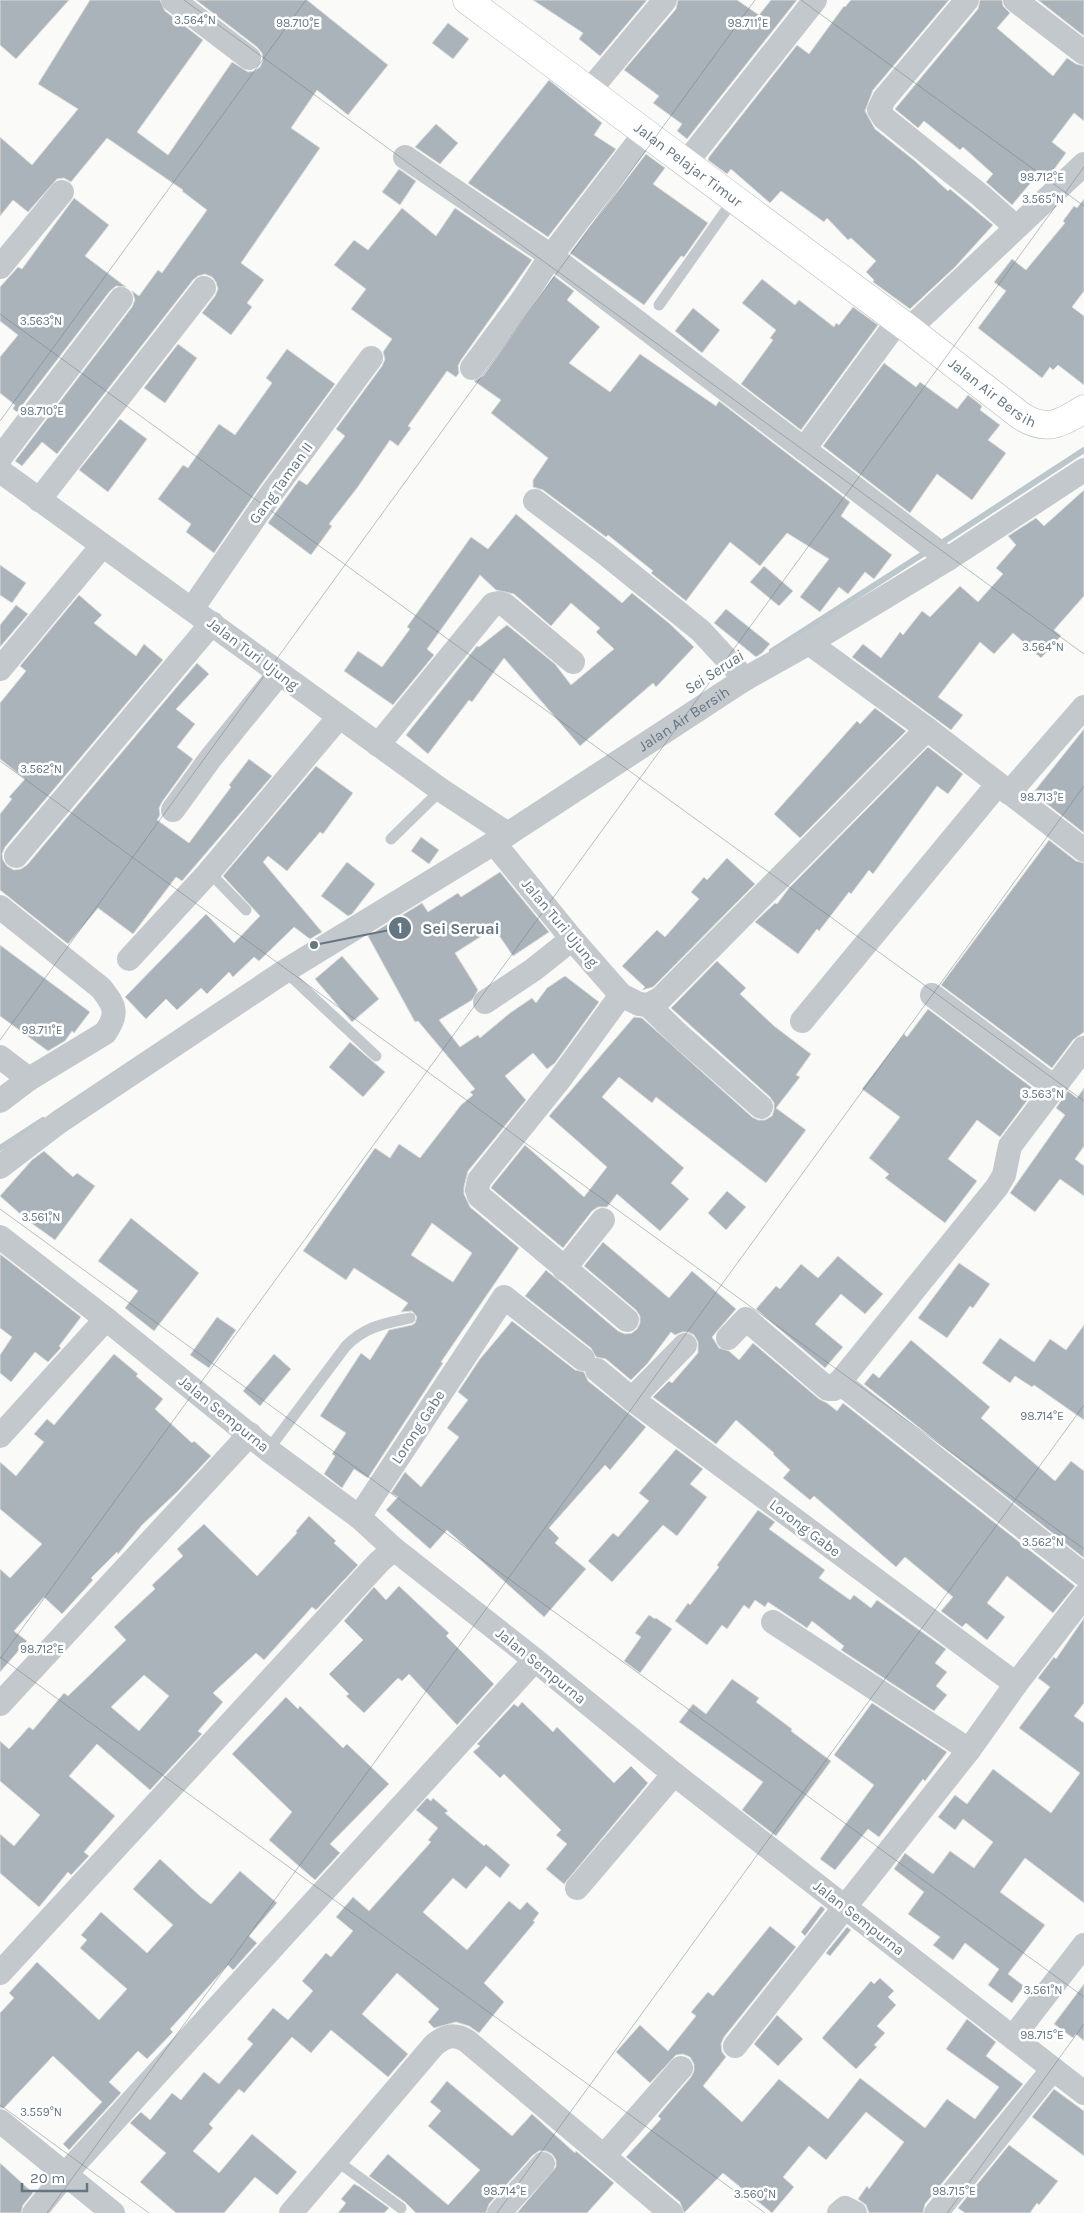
<svg xmlns="http://www.w3.org/2000/svg" width="1084" height="2213" font-family="Karla,sans-serif">
<style>
.lines{fill:none;stroke-linecap:round;stroke-linejoin:round}
.stream{stroke:#bbc7cb;stroke-width:6}
.building{fill:#aab3b9;stroke:#dcdcda;fill-rule:evenodd}
.secondary-casing{stroke:#b3babf;stroke-width:29}
.lane{stroke:#c3c8cc;stroke-width:11}
.street{stroke:#c3c8cc;stroke-width:24}
.secondary{stroke:#fff;stroke-width:28}
.ticks{fill:none;stroke:#657683;stroke-width:1;stroke-opacity:0.45}
.labels{text-anchor:middle;dominant-baseline:central;stroke-width:5;stroke-linejoin:round;paint-order:stroke}
.street-label{font-size:15px;fill:#657683;stroke:#fff}
.water-label{font-size:16px;font-style:italic;fill:#60757c;stroke:#fff}
.ticks-label{font-size:12px;text-anchor:middle;fill:#657683;stroke:#fff;stroke-width:5;stroke-linejoin:round;paint-order:stroke}
.leader{fill:none;stroke:#657683;stroke-width:2}
.callout-dot{fill:#657683;stroke:#fff;stroke-width:2}
.mark-label{font-size:15px;text-anchor:middle;font-weight:bold;fill:#fff}
.callout-label{font-size:16px;text-anchor:middle;font-weight:bold;fill:#657683;stroke:#fff;stroke-width:5;stroke-linejoin:round;paint-order:stroke}
</style>
<rect width="100%" height="100%" fill="#fafaf8"/>
<g class="lines">
<g class="stream">
<polyline points="943,542 1084,450"/>
<polyline points="772,651 926,552"/>
<polyline points="0,1148 43,1120"/>
</g>
</g>
<g class="building">
<polygon points="0,0 69,0 16,59 0,45"/>
<polygon points="90,0 160,0 165,11 203,40 137,132 168,155 232,62 248,72 254,71 260,67 263,60 262,53 257,47 196,0 307,0 388,65 348,115 317,90 291,128 320,148 241,263 264,280 247,303 252,307 231,335 202,313 215,296 218,289 216,282 212,277 205,274 198,276 193,280 57,454 42,442 22,466 15,461 132,307 135,300 132,291 139,296 158,270 162,273 207,210 182,191 183,190 107,138 71,182 64,178 57,179 28,212 13,200 0,216 0,137 32,165 78,109 38,84"/>
<polygon points="533,0 647,0 600,56 579,39 583,33"/>
<polygon points="678,0 737,0 759,15 771,0 797,0 687,139 677,131 682,124 653,103 659,96 624,70 676,9"/>
<polygon points="851,0 949,0 873,90 865,111 875,129 915,161 948,191 950,189 993,225 955,267 910,309 873,282 874,280 866,272 876,261 851,238 848,240 827,218 824,222 781,191 770,203 731,169 727,174 708,160 709,157 797,45 809,54 844,6 845,7"/>
<polygon points="980,0 1002,0 1003,6 1010,13 997,28 1053,76 1067,58 1076,64 1084,66 1084,121 1074,113 1052,142 1066,153 1047,179 1039,173 1012,205 986,182 993,174 963,147 960,150 924,121 918,128 895,109 978,9"/>
<polygon points="1038,0 1084,0 1084,36"/>
<polygon points="448,23 469,39 453,59 432,43"/>
<polygon points="549,80 602,123 594,135 616,149 548,237 468,183"/>
<polygon points="436,124 458,143 440,164 415,147"/>
<polygon points="646,154 665,168 653,184 708,223 684,257 681,256 644,305 570,253"/>
<polygon points="399,169 416,181 400,205 382,192"/>
<polygon points="74,198 109,225 85,256 126,287 116,286 110,291 17,412 13,409 15,405 0,393 0,357 18,335 0,321 0,287 18,267 22,269"/>
<polygon points="1084,199 1084,291 1072,307 1084,316 1084,385 1058,365 1053,370 1050,367 1042,378 978,328 1006,291 994,282 1012,259 1026,270 1065,223 1063,221 1074,206 1077,208"/>
<polygon points="402,208 436,236 455,208 532,260 461,360 458,366 459,373 456,377 447,371 408,426 411,428 398,446 390,440 357,488 329,524 332,526 311,555 268,523 299,480 307,485 345,436 336,429 382,366 385,359 383,352 392,339 351,309 366,289 334,265 354,240 368,250"/>
<polygon points="554,276 574,291 567,300 600,327 569,363 610,392 640,354 716,406 719,401 850,502 841,516 892,555 874,579 865,572 848,594 839,587 820,612 800,597 829,559 787,533 760,566 730,542 686,601 651,573 653,571 608,535 606,537 543,490 533,487 533,480 548,458 491,413 501,400 474,381 483,376"/>
<polygon points="762,279 795,305 799,300 834,327 836,323 839,325 853,307 878,325 801,430 741,384 773,340 770,338 776,330 742,303"/>
<polygon points="693,308 720,330 702,353 675,331"/>
<polygon points="178,344 197,358 165,403 144,388"/>
<polygon points="287,349 335,384 260,486 214,553 186,532 191,524 158,499 183,465 188,468 219,424 235,435 272,383 266,378"/>
<polygon points="884,363 916,387 920,382 957,409 968,395 982,406 980,410 1000,425 988,440 1006,453 972,500 937,474 910,513 823,446"/>
<polygon points="120,419 147,439 108,492 79,470"/>
<polygon points="1084,490 1084,596 1054,630 1061,636 1041,658 1013,633 994,654 980,642 938,697 963,715 951,730 852,657 863,644 881,658 900,632 903,635 922,611 930,617 960,586 978,602 1003,574 996,568 1016,545 1008,536 1036,518 1044,526"/>
<polygon points="516,514 622,603 632,593 670,624 694,647 656,687 653,683 580,746 504,658 472,702 469,700 428,754 406,735 477,646 479,647 507,625 555,664 571,685 614,649 596,632 600,628 571,603 551,626 514,594 496,590 480,575 427,649 434,655 393,705 344,671 358,651 382,667 410,629 407,627 471,537 488,549"/>
<polygon points="0,565 26,583 12,603 0,595"/>
<polygon points="764,566 793,591 779,606 750,582"/>
<polygon points="79,595 102,615 94,623 136,656 144,644 163,660 5,847 2,854 3,860 7,866 14,870 21,869 27,865 197,663 209,674 176,709 195,724 177,747 193,759 162,802 159,808 160,815 157,820 189,843 231,787 229,785 249,759 272,776 182,881 176,877 133,934 98,908 68,944 0,890 0,814 12,799 9,797 25,779 0,759 0,703 26,671 20,666"/>
<polygon points="16,605 28,614 0,647 0,625"/>
<polygon points="726,609 770,644 762,653 756,657 714,623"/>
<polygon points="875,708 906,731 800,838 774,814 857,721 860,724"/>
<polygon points="1084,729 1084,833 1033,793"/>
<polygon points="928,747 963,774 948,794 937,786 873,874 869,870 851,894 849,892 819,931 817,929 798,954 755,922 775,903 777,904 789,888"/>
<polygon points="316,766 353,793 323,834 320,832 287,871 268,856 263,862 322,932 310,939 294,927 259,961 254,957 233,977 229,972 207,994 201,988 177,1010 166,999 146,1019 125,997 206,914 234,943 260,916 223,876"/>
<polygon points="421,837 439,850 429,864 411,851"/>
<polygon points="1049,840 1076,861 1084,863 1084,1032 1073,1040 1052,1068 941,985"/>
<polygon points="727,858 755,884 653,987 642,990 645,987 622,966 657,930 665,937 699,899 691,892 704,877 707,880"/>
<polygon points="347,862 375,884 352,914 348,916 321,896"/>
<path d="M500,872L549,932L513,956L494,928L455,953L478,990L472,1000L439,1020L460,1047L478,1035L480,1038L510,1013L532,998L536,1003L547,988L565,976L599,1002L555,1063L547,1069L533,1053L505,1076L526,1100L468,1171L464,1187V1194L470,1207L519,1248L441,1362L443,1363L368,1478L354,1469L342,1488L324,1474L335,1456L332,1454L346,1433L320,1416L361,1353L370,1360L389,1330L412,1325L415,1323L417,1317L412,1311L401,1312L408,1303L354,1268L346,1280L303,1251L375,1148L390,1158L399,1144L420,1158L461,1105L473,1095L470,1092L475,1089L418,1021L415,1022L368,936L422,903L428,912L458,893L461,897ZM432,1223L472,1253L453,1282L411,1255Z"/>
<polygon points="0,945 90,1012 74,1033 72,1031 65,1041 48,1051 0,1016"/>
<polygon points="342,956 379,999 352,1022 315,979"/>
<polygon points="717,961 746,988 740,994 774,1026 811,1054 796,1075 800,1077 776,1108 806,1130 766,1183 656,1097 652,1103 619,1077 602,1097 684,1168 671,1183 689,1199 660,1231 617,1194 607,1207 598,1207 592,1211 563,1248 491,1188 492,1186 525,1145 584,1197 607,1167 549,1116 634,1017 642,1018 752,1117 758,1120 765,1120 772,1116 774,1110 774,1103 770,1097 671,1008"/>
<polygon points="928,1009 1035,1090 1000,1137 977,1120 948,1159 977,1181 945,1223 885,1178 889,1174 869,1158 900,1117 862,1089 904,1034 907,1037"/>
<polygon points="350,1042 385,1072 363,1097 329,1067"/>
<polygon points="1084,1088 1084,1146 1075,1159 1084,1166 1084,1196 1060,1179 1035,1212 1010,1193 1065,1115 1056,1108 1068,1091 1077,1098"/>
<polygon points="44,1151 73,1177 77,1173 95,1186 55,1240 27,1220 0,1196 32,1160"/>
<polygon points="727,1191 746,1207 726,1230 708,1213"/>
<polygon points="131,1218 199,1273 154,1331 125,1308 138,1291 98,1261"/>
<polygon points="603,1242 669,1298 692,1271 736,1309 712,1337 719,1348 729,1351 739,1360 753,1343 819,1399 827,1403 837,1411 843,1403 1075,1586 1053,1613 1007,1576 987,1603 1005,1617 987,1640 966,1623 962,1627 941,1611 953,1597 905,1557 896,1567 814,1496 810,1500 783,1478 790,1470 773,1454 774,1453 736,1420 716,1444 653,1397 669,1381 672,1383 698,1353 698,1342 694,1335 688,1332 682,1332 675,1335 671,1332 647,1364 631,1380 606,1359 596,1357 591,1348 525,1296 546,1270 618,1331 625,1334 632,1333 637,1329 640,1323 640,1316 636,1310 584,1266"/>
<polygon points="0,1254 81,1317 59,1346 61,1348 48,1362 35,1352 11,1382 0,1373 0,1355 12,1337 0,1328"/>
<polygon points="838,1256 883,1294 865,1314 841,1294 815,1324 843,1347 825,1368 756,1309 776,1286 780,1289 801,1264 818,1278"/>
<polygon points="959,1263 990,1284 973,1308 970,1306 947,1338 918,1318"/>
<polygon points="217,1317 236,1330 209,1368 190,1355"/>
<polygon points="512,1321 575,1370 584,1372 588,1381 646,1427 610,1470 605,1465 549,1528 559,1538 555,1543 586,1569 544,1617 447,1530 430,1549 386,1510 398,1497 391,1493 405,1472 421,1487 459,1437 447,1428 468,1400 458,1392 480,1359"/>
<polygon points="1084,1325 1084,1420 1034,1385 1032,1387 1015,1376 1010,1383 982,1363 1000,1338 1034,1362 1050,1339 1066,1350"/>
<polygon points="911,1340 990,1407 981,1418 1055,1481 1071,1461 1084,1471 1084,1558 864,1384 873,1373 879,1378"/>
<polygon points="114,1354 138,1374 136,1376 163,1399 155,1409 192,1443 194,1441 211,1456 177,1492 142,1525 118,1554 117,1552 91,1578 93,1580 62,1614 44,1597 14,1631 27,1641 0,1672 0,1569 10,1578 42,1544 0,1509 0,1462 16,1476 44,1442 34,1434 47,1419 54,1425"/>
<polygon points="274,1354 291,1369 260,1406 243,1391"/>
<polygon points="676,1449 703,1469 690,1484 707,1497 677,1536 663,1525 612,1582 588,1561 613,1533 618,1537 649,1501 639,1493"/>
<polygon points="758,1510 775,1522 769,1529 825,1570 819,1578 850,1600 854,1595 871,1608 877,1600 946,1649 935,1663 947,1672 936,1686 947,1695 934,1711 841,1650 844,1646 812,1621 807,1628 768,1602 765,1607 755,1600 749,1609 744,1605 727,1629 722,1625 707,1645 675,1621 688,1603 690,1605 719,1567 717,1565"/>
<path d="M309,1516L336,1541L334,1543L358,1565L316,1610L312,1607L264,1660L256,1653L213,1693L223,1702L198,1731L202,1734L150,1790L97,1744L69,1776L115,1816L84,1852L89,1856L71,1875L68,1872L39,1907L0,1873V1834L14,1846L40,1815L0,1781V1741L9,1749L29,1727L33,1730L64,1693L68,1696L126,1640L114,1627L155,1589L152,1585L183,1556L177,1549L204,1524L257,1576L297,1533L296,1531ZM144,1675L169,1696L139,1731L111,1707Z"/>
<polygon points="399,1586 449,1633 446,1636 494,1684 457,1725 409,1674 402,1681 398,1678 364,1713 346,1696 349,1694 329,1674 363,1640 344,1621 374,1587 386,1600"/>
<polygon points="649,1615 655,1619 656,1618 672,1629 640,1673 624,1661 641,1637 635,1633"/>
<polygon points="1084,1618 1084,1703 1074,1716 1084,1723 1084,1903 1025,1858 1000,1892 1045,1925 1008,1974 1024,1986 1012,2003 988,1985 999,1969 965,1943 953,1960 933,1945 940,1937 908,1914 924,1892 894,1869 905,1853 933,1874 950,1851 974,1868 993,1842 963,1819 955,1830 938,1817 955,1795 967,1804 993,1769 1051,1813 1080,1773 1019,1728 1050,1687 1038,1678 1054,1657 1056,1659"/>
<polygon points="732,1679 759,1698 756,1702 792,1729 791,1731 831,1761 776,1836 742,1810 763,1782 679,1722 693,1704 706,1714"/>
<polygon points="286,1697 298,1709 300,1706 343,1748 347,1744 389,1784 330,1844 340,1853 315,1880 269,1840 292,1812 232,1754"/>
<polygon points="522,1702 553,1732 557,1727 614,1783 631,1766 648,1783 564,1884 546,1869 567,1844 556,1835 561,1830 504,1774 500,1778 473,1752 480,1746 477,1744 514,1704 518,1707"/>
<polygon points="872,1703 947,1752 925,1781 923,1779 879,1837 868,1829 835,1870 820,1859 874,1785 834,1755"/>
<polygon points="427,1798 431,1801 433,1798 448,1811 445,1813 484,1846 486,1844 510,1865 500,1878 486,1866 466,1889 453,1878 423,1912 425,1914 467,1950 509,1901 520,1910 527,1902 539,1913 533,1921 535,1922 484,1983 504,2002 479,2033 469,2026 456,2022 434,2028 428,2022 439,2009 397,1973 362,2014 408,2054 388,2077 331,2030 311,2053 292,2037 244,2093 239,2089 209,2124 213,2128 193,2151 219,2173 252,2134 297,2172 277,2195 255,2177 224,2213 176,2213 140,2182 166,2153 130,2123 141,2112 150,2120 172,2093 181,2100 204,2072 219,2084 253,2044 247,2039 273,2008 288,2020 313,1991 302,1981 326,1953 331,1957 353,1931 336,1917 353,1897 369,1911 431,1842 428,1840 438,1828 416,1810"/>
<polygon points="160,1859 201,1897 211,1904 240,1871 277,1903 249,1936 257,1943 233,1970 228,1965 170,2029 173,2032 147,2059 138,2051 109,2082 121,2093 69,2150 63,2144 102,2102 53,2056 4,2108 0,2108 0,2013 14,1998 9,1993 37,1962 99,2020 127,1989 80,1948 87,1940 81,1935 101,1912 147,1953 173,1925 133,1889"/>
<polygon points="821,1906 825,1909 805,1936 801,1932"/>
<polygon points="770,1926 796,1947 724,2037 721,2044 722,2052 726,2057 703,2086 742,2122 779,2079 828,2119 860,2078 925,2128 947,2099 975,2119 999,2087 946,2049 967,2019 996,2042 986,2056 1023,2084 925,2204 923,2213 869,2213 866,2205 858,2199 867,2186 869,2189 904,2142 866,2112 826,2160 809,2146 783,2177 794,2187 772,2213 723,2173 684,2213 680,2202 626,2157 661,2119 658,2116 691,2077 694,2071 694,2064 690,2057 683,2054 676,2055 650,2083 616,2052 640,2025 668,2051 696,2016 691,2012 708,1992 713,1996"/>
<polygon points="847,1927 851,1930 830,1956 826,1953"/>
<polygon points="880,1978 894,1991 888,1997 896,2005 877,2026 885,2033 874,2045 877,2047 856,2069 822,2038 871,1981 874,1984"/>
<polygon points="1084,1984 1084,2041 1076,2034 1073,2038 1054,2024"/>
<polygon points="777,2015 803,2039 778,2066 754,2044"/>
<polygon points="447,2081 512,2136 532,2114 575,2153 576,2151 614,2183 587,2213 517,2213 556,2167 556,2160 552,2154 546,2151 539,2151 533,2155 489,2204 486,2213 416,2213 405,2202 369,2176 388,2154 448,2205 480,2170 428,2126 441,2111 430,2102"/>
<polygon points="1054,2089 1084,2111 1084,2156 1032,2117"/>
<polygon points="1009,2145 1058,2181 1039,2205 1037,2203 1030,2213 965,2213 958,2208"/>
<polygon points="0,2163 33,2193 23,2205 21,2213 0,2213"/>
<polygon points="354,2184 360,2187 389,2208 384,2213 338,2213 346,2203 341,2199"/>
</g>
<g class="lines">
<g class="secondary-casing">
<g id="secondary">
<path id="s2" d="M467,0L909,329L1021,416C1046,432 1061,424 1084,409"/>
</g>
</g>
<g class="lane">
<polyline points="659,305 734,199"/>
<polyline points="391,839 441,790"/>
<polyline points="209,872 246,910"/>
<polyline points="285,971 376,1056"/>
<path d="M268,1450L346,1346C366,1326 383,1324 410,1318"/>
<polyline points="337,2161 401,2208"/>
</g>
<g class="street">
<polyline points="173,0 249,58"/>
<polyline points="967,0 884,99 879,110 884,118 980,195 1016,227"/>
<polyline points="1015,0 1084,53"/>
<polyline points="589,91 665,0"/>
<polyline points="405,157 551,256 948,559"/>
<polyline points="686,163 815,0"/>
<polyline points="0,267 62,192"/>
<polyline points="909,329 1084,164"/>
<polyline points="472,368 523,299 551,256 645,133"/>
<polyline points="804,449 898,321"/>
<polyline points="0,458 121,299"/>
<polyline points="0,471 441,790 508,834"/>
<polyline points="39,500 204,288"/>
<polyline points="535,501 607,555 701,631 745,679"/>
<polyline points="192,609 271,494 371,358"/>
<polyline points="809,643 927,729 1084,850"/>
<polyline points="0,669 102,546"/>
<polyline points="378,745 493,604 499,603 505,605 573,662"/>
<polyline points="1009,793 1084,707"/>
<polyline points="173,810 210,759 279,674"/>
<polyline points="494,843 572,939 621,995 639,1004 648,1005 661,998 927,729"/>
<polyline points="16,856 212,623"/>
<path d="M0,907L101,988C115,1006 119,1013 105,1033L29,1079L0,1101"/>
<polyline points="129,959 209,872 339,717"/>
<polyline points="621,995 560,1079 479,1180 477,1190 479,1196 627,1320"/>
<polyline points="932,995 1054,1087"/>
<polyline points="485,1002 533,970 572,939"/>
<polyline points="648,1005 678,1034 761,1107"/>
<polyline points="802,1021 998,784"/>
<polyline points="0,1057 29,1079"/>
<path id="s1" d="M0,1167L59,1122L285,971L494,843L745,679L809,643L948,559L1084,470"/>
<polyline points="0,1237 106,1319 268,1450 359,1517 394,1549 535,1660 674,1774 1084,2093"/>
<polyline points="564,1269 603,1220"/>
<polyline points="728,1338 746,1319 828,1389 834,1389 997,1187 1004,1175 1010,1146 1084,1048"/>
<polyline points="597,1370 632,1399 1016,1684"/>
<polyline points="839,1382 1084,1575"/>
<polyline points="632,1399 685,1345"/>
<polyline points="0,1436 106,1319"/>
<polyline points="359,1517 504,1297 583,1359"/>
<polyline points="773,1622 969,1750"/>
<polyline points="0,1704 250,1434"/>
<polyline points="577,1888 674,1774"/>
<polyline points="0,1973 379,1562 394,1549"/>
<polyline points="1013,2037 1084,1945"/>
<polyline points="735,2046 969,1750 1016,1684 1084,1596"/>
<polyline points="0,2121 113,2213"/>
<polyline points="604,2156 681,2068"/>
<polyline points="34,2213 70,2169 535,1660"/>
<path d="M291,2213L434,2045C445,2036 454,2033 467,2041L671,2213"/>
<polyline points="499,2213 543,2164"/>
<polyline points="839,2213 845,2208 855,2213"/>
<polyline points="936,2213 1053,2069"/>
</g>
<use href="#secondary" class="secondary"/>
</g>
<path class="ticks" d="M184,0L1084,654M801,0L1084,206M0,314L1084,1101M0,421L306,0M0,761L1084,1549M0,1040L755,0M0,1209L1084,1997M0,1657L765,2213M0,1659L1084,167M0,2105L149,2213M47,2213L1084,786M497,2213L1084,1405M947,2213L1084,2024"/>
<g class="labels">
<g class="street-label">
<text stroke="none"><textPath href="#s2" startOffset="276">Jalan Pelajar Timur</textPath></text>
<text stroke="none"><textPath href="#s2" startOffset="656">Jalan Air Bersih</textPath></text>
<text transform="translate(281 483) rotate(-54)">Gang Taman II</text>
<text transform="translate(253 654) rotate(37)">Jalan Turi Ujung</text>
<text stroke="none"><textPath href="#s1" startOffset="818">Jalan Air Bersih</textPath></text>
<text transform="translate(560 923) rotate(50)">Jalan Turi Ujung</text>
<text transform="translate(224 1414) rotate(39)">Jalan Sempurna</text>
<text transform="translate(418 1427) rotate(-57)">Lorong Gabe</text>
<text transform="translate(805 1528) rotate(37)">Lorong Gabe</text>
<text transform="translate(541 1666) rotate(39)">Jalan Sempurna</text>
<text transform="translate(859 1918) rotate(38)">Jalan Sempurna</text>
</g>
<g class="water-label">
<text transform="translate(714 672) rotate(-33)">Sei Seruai</text>
</g>
</g>
<g class="ticks-label">
<text x="195" y="24">3.564°N</text>
<text x="298" y="27">98.710°E</text>
<text x="748" y="27">98.711°E</text>
<text x="1042" y="181">98.712°E</text>
<text x="1043" y="203">3.565°N</text>
<text x="41" y="325">3.563°N</text>
<text x="42" y="415">98.710°E</text>
<text x="1043" y="651">3.564°N</text>
<text x="41" y="773">3.562°N</text>
<text x="1042" y="801">98.713°E</text>
<text x="42" y="1034">98.711°E</text>
<text x="1043" y="1098">3.563°N</text>
<text x="41" y="1221">3.561°N</text>
<text x="1042" y="1420">98.714°E</text>
<text x="1043" y="1546">3.562°N</text>
<text x="42" y="1653">98.712°E</text>
<text x="1043" y="1994">3.561°N</text>
<text x="1042" y="2039">98.715°E</text>
<text x="41" y="2116">3.559°N</text>
<text x="505" y="2195">98.714°E</text>
<text x="954" y="2195">98.715°E</text>
<text x="755" y="2198">3.560°N</text>
</g>
<path class="leader" d="M314 945L400 928"/>
<g class="callout-dot">
<circle cx="314" cy="945" r="5"/>
<circle cx="400" cy="928" r="12"/>
</g>
<g class="mark-label">
<text x="400" y="933">1</text>
</g>
<g class="callout-label">
<text x="461" y="934">Sei Seruai</text>
</g>
<path d="M22 2183v8h65v-8" fill="none" stroke="#657683" stroke-width="2.5"/>
<text x="30" y="2183" font-size="15" fill="#657683" stroke="#ffffff" stroke-width="4" paint-order="stroke">20 m</text>
</svg>
